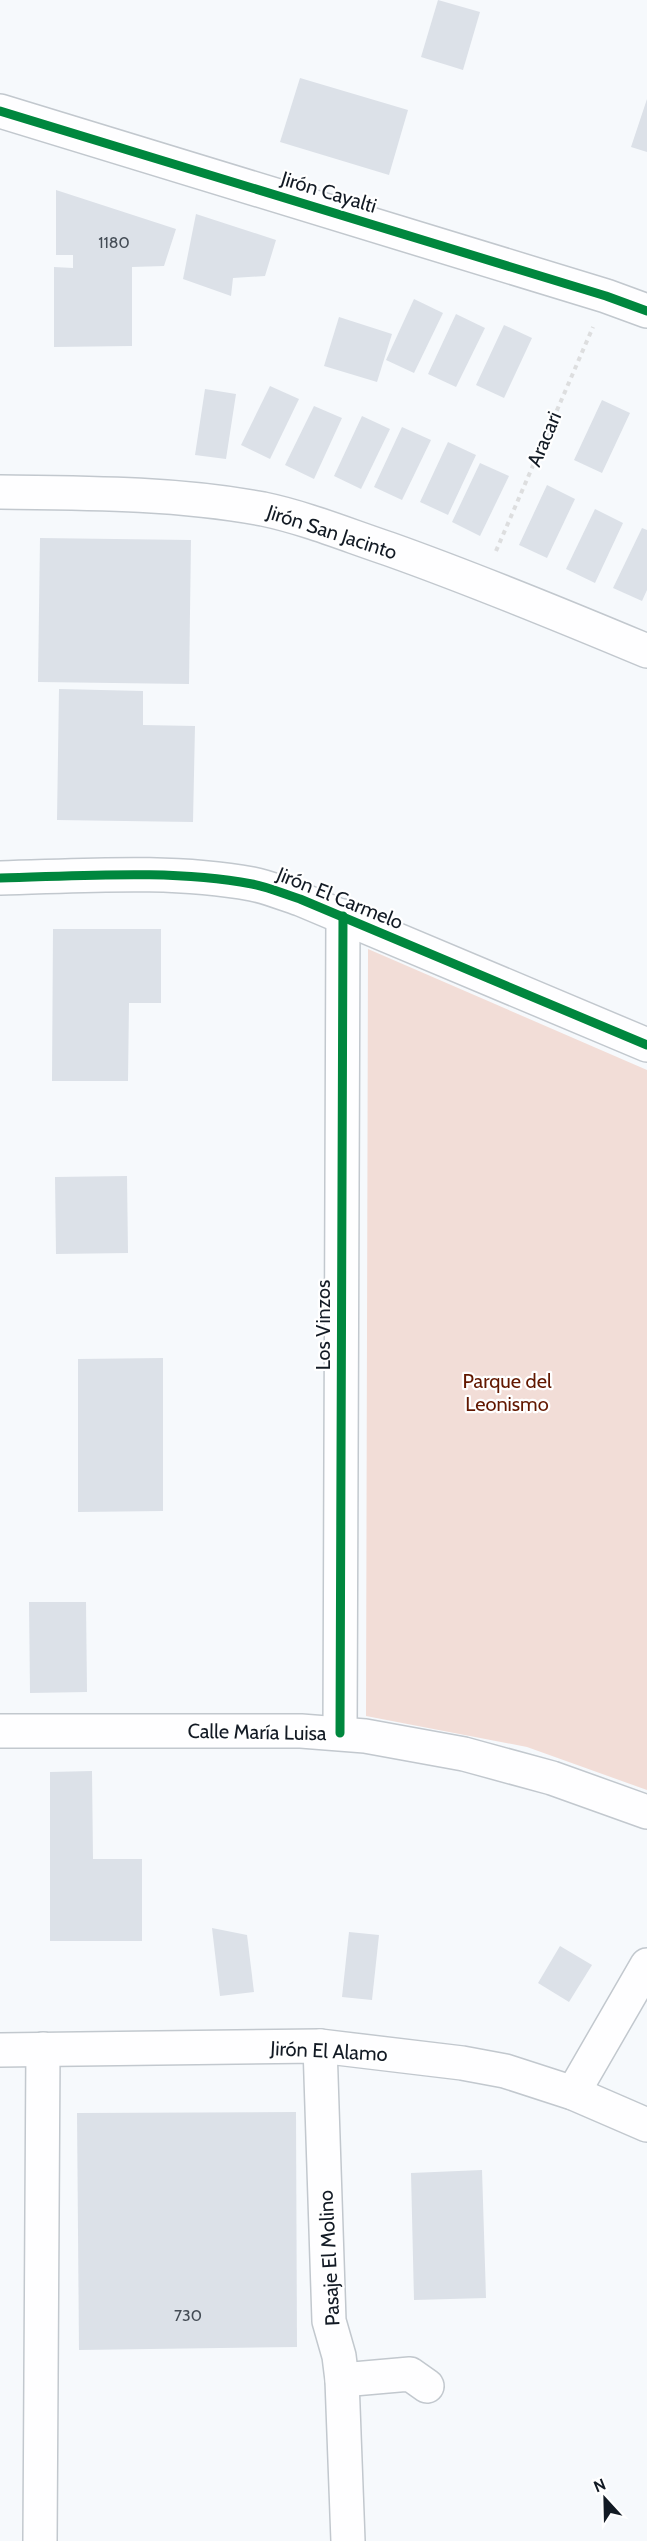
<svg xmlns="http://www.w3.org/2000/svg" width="647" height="2541" font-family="Cabin,sans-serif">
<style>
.green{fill:#f2ddd7}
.building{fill:#dce1e8}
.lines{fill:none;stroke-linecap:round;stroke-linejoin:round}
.minor-casing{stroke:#c2c8ce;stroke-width:36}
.path{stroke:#dddedf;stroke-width:4;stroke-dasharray:4.5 4.5;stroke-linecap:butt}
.minor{stroke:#fefeff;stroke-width:33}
.cycleway-casing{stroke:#fff;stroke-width:13}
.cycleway{stroke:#00873e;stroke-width:9}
.labels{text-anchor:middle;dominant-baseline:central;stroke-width:4.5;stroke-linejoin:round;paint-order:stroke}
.number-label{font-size:16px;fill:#444c55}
.street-label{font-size:20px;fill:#121a24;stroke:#fff}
.park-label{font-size:20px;fill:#621800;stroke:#fff}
</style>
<rect width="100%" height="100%" fill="#f6f9fc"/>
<polygon class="green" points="368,949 647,1070 647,1790 527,1747 366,1716"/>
<g class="building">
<polygon points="438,0 480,12 463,70 421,57"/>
<polygon points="300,78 408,110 389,175 280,142"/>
<polygon points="647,99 647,152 631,147"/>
<polygon points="56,190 176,229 164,266 132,267 132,346 54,347 54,267 73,268 73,255 56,255"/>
<polygon points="196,214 276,240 265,276 233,278 231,296 183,279"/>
<polygon points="414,299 443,313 414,373 386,360"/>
<polygon points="456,314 485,328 456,387 428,374"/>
<polygon points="339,317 392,334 377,382 324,366"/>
<polygon points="504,325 532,338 504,398 476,385"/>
<polygon points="270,386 299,399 270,459 241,445"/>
<polygon points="205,389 236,394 226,459 195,455"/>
<polygon points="602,400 630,413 602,473 574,460"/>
<polygon points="314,406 342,418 314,479 285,465"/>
<polygon points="362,416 390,429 361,489 334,476"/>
<polygon points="402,427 431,440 402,500 374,487"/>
<polygon points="448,442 476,455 448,515 420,502"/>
<polygon points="480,463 509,476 480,536 452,522"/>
<polygon points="547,485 575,499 547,558 519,545"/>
<polygon points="595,509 623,523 595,583 566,569"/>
<polygon points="642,528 647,530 647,590 642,601 613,588"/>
<polygon points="40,538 191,540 189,684 38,682"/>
<polygon points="59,689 143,691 143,725 195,726 193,822 57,820"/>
<polygon points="53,929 161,929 161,1003 129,1003 128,1081 52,1081"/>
<polygon points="127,1176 128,1253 56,1254 55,1177"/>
<polygon points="163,1358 163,1511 78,1512 78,1359"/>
<polygon points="29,1602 86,1602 87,1692 30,1693"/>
<polygon points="92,1771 93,1859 142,1859 142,1941 50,1941 50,1772"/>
<polygon points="212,1928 247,1935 254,1992 220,1996"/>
<polygon points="349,1932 379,1935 372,2000 342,1997"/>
<polygon points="560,1946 592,1965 569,2002 538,1983"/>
<polygon points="296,2112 297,2347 79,2350 77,2113"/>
<polygon points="482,2170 486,2298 414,2300 411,2173"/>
</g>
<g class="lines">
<g class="minor-casing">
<g id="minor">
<polyline points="0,111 606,296 647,311"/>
<path d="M0,492C87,493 177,493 263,509C306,518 347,535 389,549C476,580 561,615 647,651"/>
<path d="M0,878C83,876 170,869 252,884C268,887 284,894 300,899L647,1045"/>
<polyline points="0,1731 301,1731 365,1736 464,1754 552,1778 647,1812"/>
<polyline points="340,1733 343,916"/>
<polyline points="320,2046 329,2321 339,2356 342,2380 348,2541"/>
<polyline points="0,2050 320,2046 462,2063 505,2071 573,2093 647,2125"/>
<polyline points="573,2093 647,1965"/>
<polyline points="342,2380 410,2374 427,2386"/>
<polyline points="40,2541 43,2049"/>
</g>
</g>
<polyline class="path" points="496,551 593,327"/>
<use href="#minor" class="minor"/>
<g class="cycleway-casing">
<g id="cycleway">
<polyline points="0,111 606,296 647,311"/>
<path d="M0,878C83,876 170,869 252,884C268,887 284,894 300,899L647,1045"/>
<polyline points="340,1733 343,916"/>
</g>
</g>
<use href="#cycleway" class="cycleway"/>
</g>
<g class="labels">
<g class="number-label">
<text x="114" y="242">1180</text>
<text x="188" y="2315">730</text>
</g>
<g class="street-label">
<text transform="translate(329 192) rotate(17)">Jirón Cayalti</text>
<text transform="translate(544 439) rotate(-67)">Aracari</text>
<text transform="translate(332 532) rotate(18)">Jirón San Jacinto</text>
<text transform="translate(340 898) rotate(22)">Jirón El Carmelo</text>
<text transform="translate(323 1325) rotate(-90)">Los Vinzos</text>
<text transform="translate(257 1732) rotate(1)">Calle María Luisa</text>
<text transform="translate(329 2051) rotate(3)">Jirón El Alamo</text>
<text transform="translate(329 2258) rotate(-93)">Pasaje El Molino</text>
</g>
<g class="park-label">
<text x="507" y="1381">Parque del<tspan x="507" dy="23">Leonismo</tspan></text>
</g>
</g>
<g transform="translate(605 2499) rotate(338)" stroke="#ffffff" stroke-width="4.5" paint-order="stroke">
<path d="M0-4.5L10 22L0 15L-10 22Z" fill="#121a24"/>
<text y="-9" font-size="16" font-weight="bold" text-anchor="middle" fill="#121a24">N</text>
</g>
</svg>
